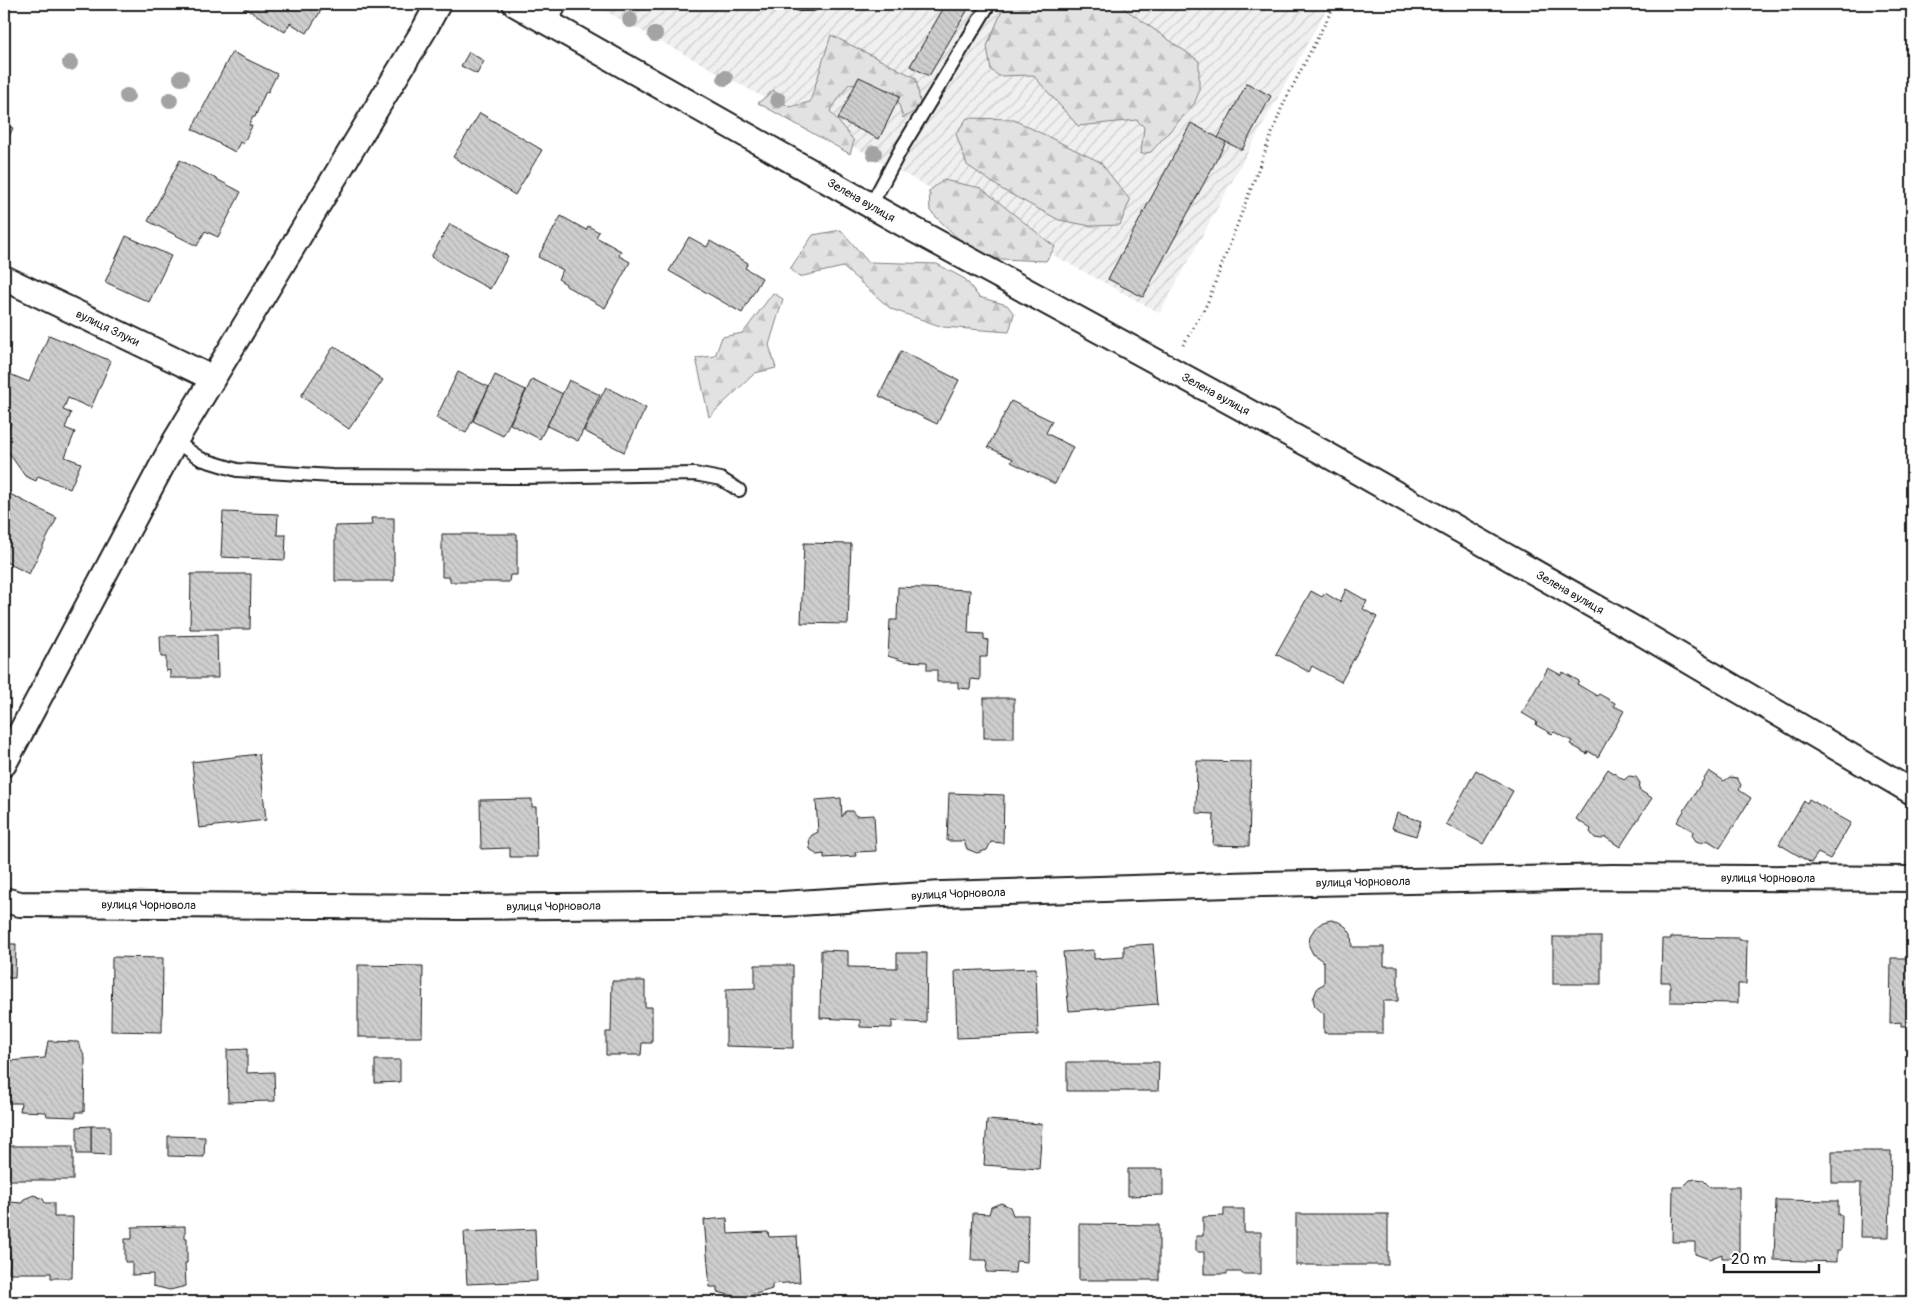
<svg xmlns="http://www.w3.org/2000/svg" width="1916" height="1306" font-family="Pangolin,sans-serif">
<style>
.industrial{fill:url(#industrial-furrows)}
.forest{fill:url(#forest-firs);stroke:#7f7f7f}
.building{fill:url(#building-back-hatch);stroke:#1c1c1c}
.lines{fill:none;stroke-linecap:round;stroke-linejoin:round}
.lane-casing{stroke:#1c1c1c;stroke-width:16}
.street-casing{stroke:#1c1c1c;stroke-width:28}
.path{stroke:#1c1c1c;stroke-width:3;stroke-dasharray:1 4;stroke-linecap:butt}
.lane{stroke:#fff;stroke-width:12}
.street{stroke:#fff;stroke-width:24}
.tree{fill:#a3a3a3}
.labels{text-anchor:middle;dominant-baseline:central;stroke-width:4;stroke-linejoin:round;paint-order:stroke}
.street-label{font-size:12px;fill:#1c1c1c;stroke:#fff}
</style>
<defs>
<pattern id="industrial-furrows" width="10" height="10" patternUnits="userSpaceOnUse" patternTransform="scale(1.25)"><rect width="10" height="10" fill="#f0f0f0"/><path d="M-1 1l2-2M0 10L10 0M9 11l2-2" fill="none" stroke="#cdcdcd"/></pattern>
<pattern id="forest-firs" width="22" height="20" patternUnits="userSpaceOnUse" patternTransform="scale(1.25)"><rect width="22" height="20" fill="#e2e2e2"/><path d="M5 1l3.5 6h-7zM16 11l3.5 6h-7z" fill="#c1c1c1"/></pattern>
<pattern id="building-back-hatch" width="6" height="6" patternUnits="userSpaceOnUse" patternTransform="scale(1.25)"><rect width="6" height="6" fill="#cecece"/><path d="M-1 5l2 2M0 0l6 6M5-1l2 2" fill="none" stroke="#b0b0b0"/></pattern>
</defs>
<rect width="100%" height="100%" fill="#fff"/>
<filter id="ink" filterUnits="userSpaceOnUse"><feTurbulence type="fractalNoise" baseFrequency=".02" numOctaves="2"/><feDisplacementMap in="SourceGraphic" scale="10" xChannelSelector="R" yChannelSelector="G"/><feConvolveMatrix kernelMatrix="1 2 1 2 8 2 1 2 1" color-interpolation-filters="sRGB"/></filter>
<g filter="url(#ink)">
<polygon class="industrial" points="592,4 1329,4 1160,313"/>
<g class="forest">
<polygon points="1005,4 1118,4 1199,61 1199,92 1194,104 1151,152 1141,154 1144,127 1137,120 1078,126 1033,75 999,76 991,70 987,46"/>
<polygon points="831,35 916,78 921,108 903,118 895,91 849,84 830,111 854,141 850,154 758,103 774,90 778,100 790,107 810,102"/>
<polygon points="967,118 1012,119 1100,162 1130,200 1120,225 1091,226 1059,220 1003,190 967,165 956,134"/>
<polygon points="943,180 981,188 1055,247 1046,261 978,258 930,211 929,191"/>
<polygon points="841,230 868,262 937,264 965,279 979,297 1007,305 1014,314 1009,332 943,327 891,309 843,267 799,277 790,269 813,235"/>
<polygon points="773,293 783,299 769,345 776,368 755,373 709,417 696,358 715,356 722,337 743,333"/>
</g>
<g class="building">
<polygon points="238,4 325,4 307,33 290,23 285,32"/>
<polygon points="946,4 971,4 929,76 910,66"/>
<polygon points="232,52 277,74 268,92 266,91 255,117 253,117 249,125 252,126 243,144 240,142 235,152 192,129"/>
<polygon points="469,52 484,61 477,74 461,66"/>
<polygon points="859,77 900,96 879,139 838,119"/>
<polygon points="1247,83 1271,96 1242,150 1218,138"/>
<polygon points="480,113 542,150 515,195 453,157"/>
<polygon points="1191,123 1226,142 1143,297 1108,279"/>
<polygon points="4,124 13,128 7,141 4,140"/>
<polygon points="180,160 241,192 218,237 205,231 197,246 148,221"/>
<polygon points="561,216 586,230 588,226 599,232 596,237 621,251 619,256 630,262 605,308 566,286 566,284 558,279 563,270 538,257"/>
<polygon points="450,224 508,256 490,289 431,257"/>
<polygon points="126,236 171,256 149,302 105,282"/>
<polygon points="689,237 707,247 710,241 748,263 745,268 762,278 742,313 669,271"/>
<polygon points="49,335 111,361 91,408 68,398 63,410 71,413 65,428 75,432 65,457 81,463 70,489 38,476 36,481 25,476 4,446 11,423 4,420 4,382 7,373 29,382"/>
<polygon points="334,346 383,380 349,429 301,396"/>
<polygon points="901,351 959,380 937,424 879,396"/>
<polygon points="458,372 489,387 466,433 436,418"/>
<polygon points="495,375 526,390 503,436 473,421"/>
<polygon points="532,379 563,394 540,439 510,424"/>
<polygon points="569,380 600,395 578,441 547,426"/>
<polygon points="606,387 646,408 624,452 584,431"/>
<polygon points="1011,401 1052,421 1046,433 1073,447 1055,484 1011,462 1013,459 988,447"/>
<polygon points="4,491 57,518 29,574 4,561"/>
<polygon points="223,512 278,514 277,535 286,535 285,560 221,557"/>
<polygon points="371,518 394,518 394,581 335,581 335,526 372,525"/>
<polygon points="442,534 517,534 517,575 510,575 509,582 450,582 450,577 442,577"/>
<polygon points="804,543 851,544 848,624 801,623"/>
<polygon points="191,574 251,574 250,629 190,629"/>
<polygon points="898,587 970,590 968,633 984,634 984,639 988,640 987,657 980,657 980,680 971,679 970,689 958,688 958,682 937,682 937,670 927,670 927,662 904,661 888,656 890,620 897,620"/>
<polygon points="1346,589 1367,601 1363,609 1377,617 1341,682 1312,666 1309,672 1276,654 1311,591 1322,597 1325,593 1340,602"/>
<polygon points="217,635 218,678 170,678 170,670 166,671 166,657 161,657 160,636"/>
<polygon points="1548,668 1561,675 1563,672 1579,681 1577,684 1597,696 1599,694 1615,703 1614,706 1624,711 1598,757 1588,751 1587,754 1570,744 1572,741 1554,732 1552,734 1536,725 1537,722 1522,713"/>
<rect x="984" y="698" width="30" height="40"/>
<polygon points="259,754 266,820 199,828 192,762"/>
<polygon points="1197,761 1251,762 1249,846 1213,845 1214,814 1196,813"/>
<polygon points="1608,769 1624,780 1629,776 1636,777 1640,783 1639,790 1652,798 1620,847 1605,837 1602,839 1595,838 1590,832 1591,829 1576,819"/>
<polygon points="1476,770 1513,791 1483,844 1446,824"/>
<polygon points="1709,771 1724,781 1730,777 1737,778 1741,785 1739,790 1751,798 1720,848 1707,840 1702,843 1696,841 1692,835 1693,831 1677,822"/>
<polygon points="949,793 1004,795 1003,843 991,842 987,850 977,853 967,849 964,841 947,841"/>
<polygon points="841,798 842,817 846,811 852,811 856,816 874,815 876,851 855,852 856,856 824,858 824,854 817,855 810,849 809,839 812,835 818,832 816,800"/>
<polygon points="532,799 532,807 536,807 537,857 510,857 510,848 481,849 480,800"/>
<polygon points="1809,799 1851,823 1830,859 1818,853 1811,863 1779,844 1804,801 1807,803"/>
<polygon points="1397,813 1421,821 1416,836 1392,828"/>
<polygon points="1331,920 1339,922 1346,927 1351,934 1352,947 1384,947 1384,966 1398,966 1398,1001 1383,1001 1383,1033 1324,1033 1324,1014 1315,1006 1313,999 1318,987 1324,984 1324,962 1313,954 1309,946 1310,936 1315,928 1323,922"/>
<rect x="1553" y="937" width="48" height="47"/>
<polygon points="1671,937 1739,938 1739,940 1747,940 1746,984 1738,984 1738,1003 1670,1002 1670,982 1661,982 1662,939 1671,939"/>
<polygon points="4,944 16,944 15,978 4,978"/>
<polygon points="1153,944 1158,1004 1069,1011 1063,952 1094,950 1094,959 1124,957 1124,946"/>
<polygon points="821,950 848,951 848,967 897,968 897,953 927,953 926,1023 892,1021 892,1028 860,1027 860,1020 820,1018"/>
<polygon points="1908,951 1912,951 1912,1026 1901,1026 1901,1022 1890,1023 1891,958 1908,958"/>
<polygon points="112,957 163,958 162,1032 111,1031"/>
<polygon points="358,965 423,966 422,1037 358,1037"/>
<polygon points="755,965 793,965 793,1048 726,1046 726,989 755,988"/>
<polygon points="1036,968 1038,1035 957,1038 955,971"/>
<polygon points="612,981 645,981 645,1007 652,1007 652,1043 642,1043 641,1055 606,1055 606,1032 611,1032"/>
<polygon points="48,1041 78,1042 85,1058 84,1112 76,1112 76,1117 47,1116 46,1112 20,1111 21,1103 7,1103 9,1061 45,1058"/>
<polygon points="247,1049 247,1073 274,1072 275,1101 228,1102 227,1050"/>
<polygon points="375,1060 400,1060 400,1082 375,1083"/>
<polygon points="1067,1062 1159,1062 1158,1091 1067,1091"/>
<polygon points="987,1120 1042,1124 1039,1169 984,1165"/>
<polygon points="91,1126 110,1126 110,1155 91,1154"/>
<polygon points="91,1126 91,1154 77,1154 77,1127"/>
<polygon points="168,1136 205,1137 204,1157 168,1156"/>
<rect x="4" y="1146" width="69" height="34"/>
<polygon points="1832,1151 1891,1151 1889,1237 1860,1237 1861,1183 1832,1183"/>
<polygon points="1128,1169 1163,1169 1163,1195 1128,1196"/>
<polygon points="1697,1179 1703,1180 1710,1187 1739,1187 1739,1258 1722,1258 1722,1254 1709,1259 1695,1254 1695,1242 1672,1242 1673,1187 1683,1187 1690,1180"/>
<polygon points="34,1195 43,1199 45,1203 54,1203 54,1217 73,1217 72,1278 51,1278 51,1273 9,1273 10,1253 7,1252 4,1245 7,1238 10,1237 10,1202 22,1203 24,1199"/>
<polygon points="1776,1200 1838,1201 1838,1215 1842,1215 1841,1250 1837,1250 1837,1262 1774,1260"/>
<polygon points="1001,1203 1010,1207 1013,1215 1028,1215 1027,1262 1016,1261 1015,1273 986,1272 987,1260 971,1260 973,1213 989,1214 991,1207"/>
<polygon points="1224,1209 1244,1209 1244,1232 1261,1232 1261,1274 1242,1274 1242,1272 1227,1272 1227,1274 1204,1274 1204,1252 1196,1252 1196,1236 1203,1236 1203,1217 1224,1216"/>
<rect x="1296" y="1214" width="92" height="51"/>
<polygon points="727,1218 728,1234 768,1232 769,1237 797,1236 800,1282 772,1284 772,1289 743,1298 717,1292 717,1287 710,1287 704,1220"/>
<polygon points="1079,1224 1159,1225 1159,1280 1079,1280"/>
<polygon points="185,1226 185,1238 187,1238 187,1263 185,1263 186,1286 170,1290 153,1286 153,1274 132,1275 132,1262 125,1262 125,1239 132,1239 132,1227"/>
<polygon points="535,1229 537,1281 467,1284 464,1232"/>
</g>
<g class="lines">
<g class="lane-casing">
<g id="lane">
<polyline points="800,4 812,4"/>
<polyline points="550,24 561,4"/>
<polyline points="871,205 901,149 989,4"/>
<polyline points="175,441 201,459 237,470 332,476 523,477 695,474 721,479 739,490"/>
</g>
</g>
<g class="street-casing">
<g id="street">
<path id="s1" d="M515,4L898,221L1326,454L1638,631L1912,792"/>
<path id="s2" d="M4,278L212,378"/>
<polyline points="4,764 175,441 424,30 438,4"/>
<path id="s3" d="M4,900L20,904L461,907L782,904L942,894L1262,884L1612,877L1912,879"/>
</g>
</g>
<polyline class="path" points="1183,345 1207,304 1282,107 1335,4"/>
<use href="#lane" class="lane"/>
<use href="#street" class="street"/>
</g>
<g class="tree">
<circle cx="630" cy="20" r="8"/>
<circle cx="655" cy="34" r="8"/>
<circle cx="70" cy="63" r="8"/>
<circle cx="181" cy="78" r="8"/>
<circle cx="725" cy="78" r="8"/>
<circle cx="127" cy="96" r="8"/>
<circle cx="170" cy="100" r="8"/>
<circle cx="778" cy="100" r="8"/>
<circle cx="874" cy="153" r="8"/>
</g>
</g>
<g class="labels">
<g class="street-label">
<text stroke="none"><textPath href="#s1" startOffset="398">Зелена вулиця</textPath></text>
<text stroke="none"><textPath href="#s2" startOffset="115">вулиця Злуки</textPath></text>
<text stroke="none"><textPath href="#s1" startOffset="802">Зелена вулиця</textPath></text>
<text stroke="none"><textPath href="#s1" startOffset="1208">Зелена вулиця</textPath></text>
<text stroke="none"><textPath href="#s3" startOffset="1765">вулиця Чорновола</textPath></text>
<text stroke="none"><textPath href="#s3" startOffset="1360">вулиця Чорновола</textPath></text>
<text stroke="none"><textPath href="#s3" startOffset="955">вулиця Чорновола</textPath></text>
<text stroke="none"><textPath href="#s3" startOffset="145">вулиця Чорновола</textPath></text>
<text stroke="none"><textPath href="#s3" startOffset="550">вулиця Чорновола</textPath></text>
</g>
</g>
<rect width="1916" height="1306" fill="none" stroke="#fff" stroke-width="20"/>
<rect x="10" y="10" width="1896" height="1286" fill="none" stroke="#1c1c1c" stroke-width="2" filter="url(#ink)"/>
<path d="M1724 1264v8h95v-8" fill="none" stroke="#1c1c1c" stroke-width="2.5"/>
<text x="1731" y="1264" font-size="15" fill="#1c1c1c" stroke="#ffffff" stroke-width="4" paint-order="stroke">20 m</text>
</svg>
